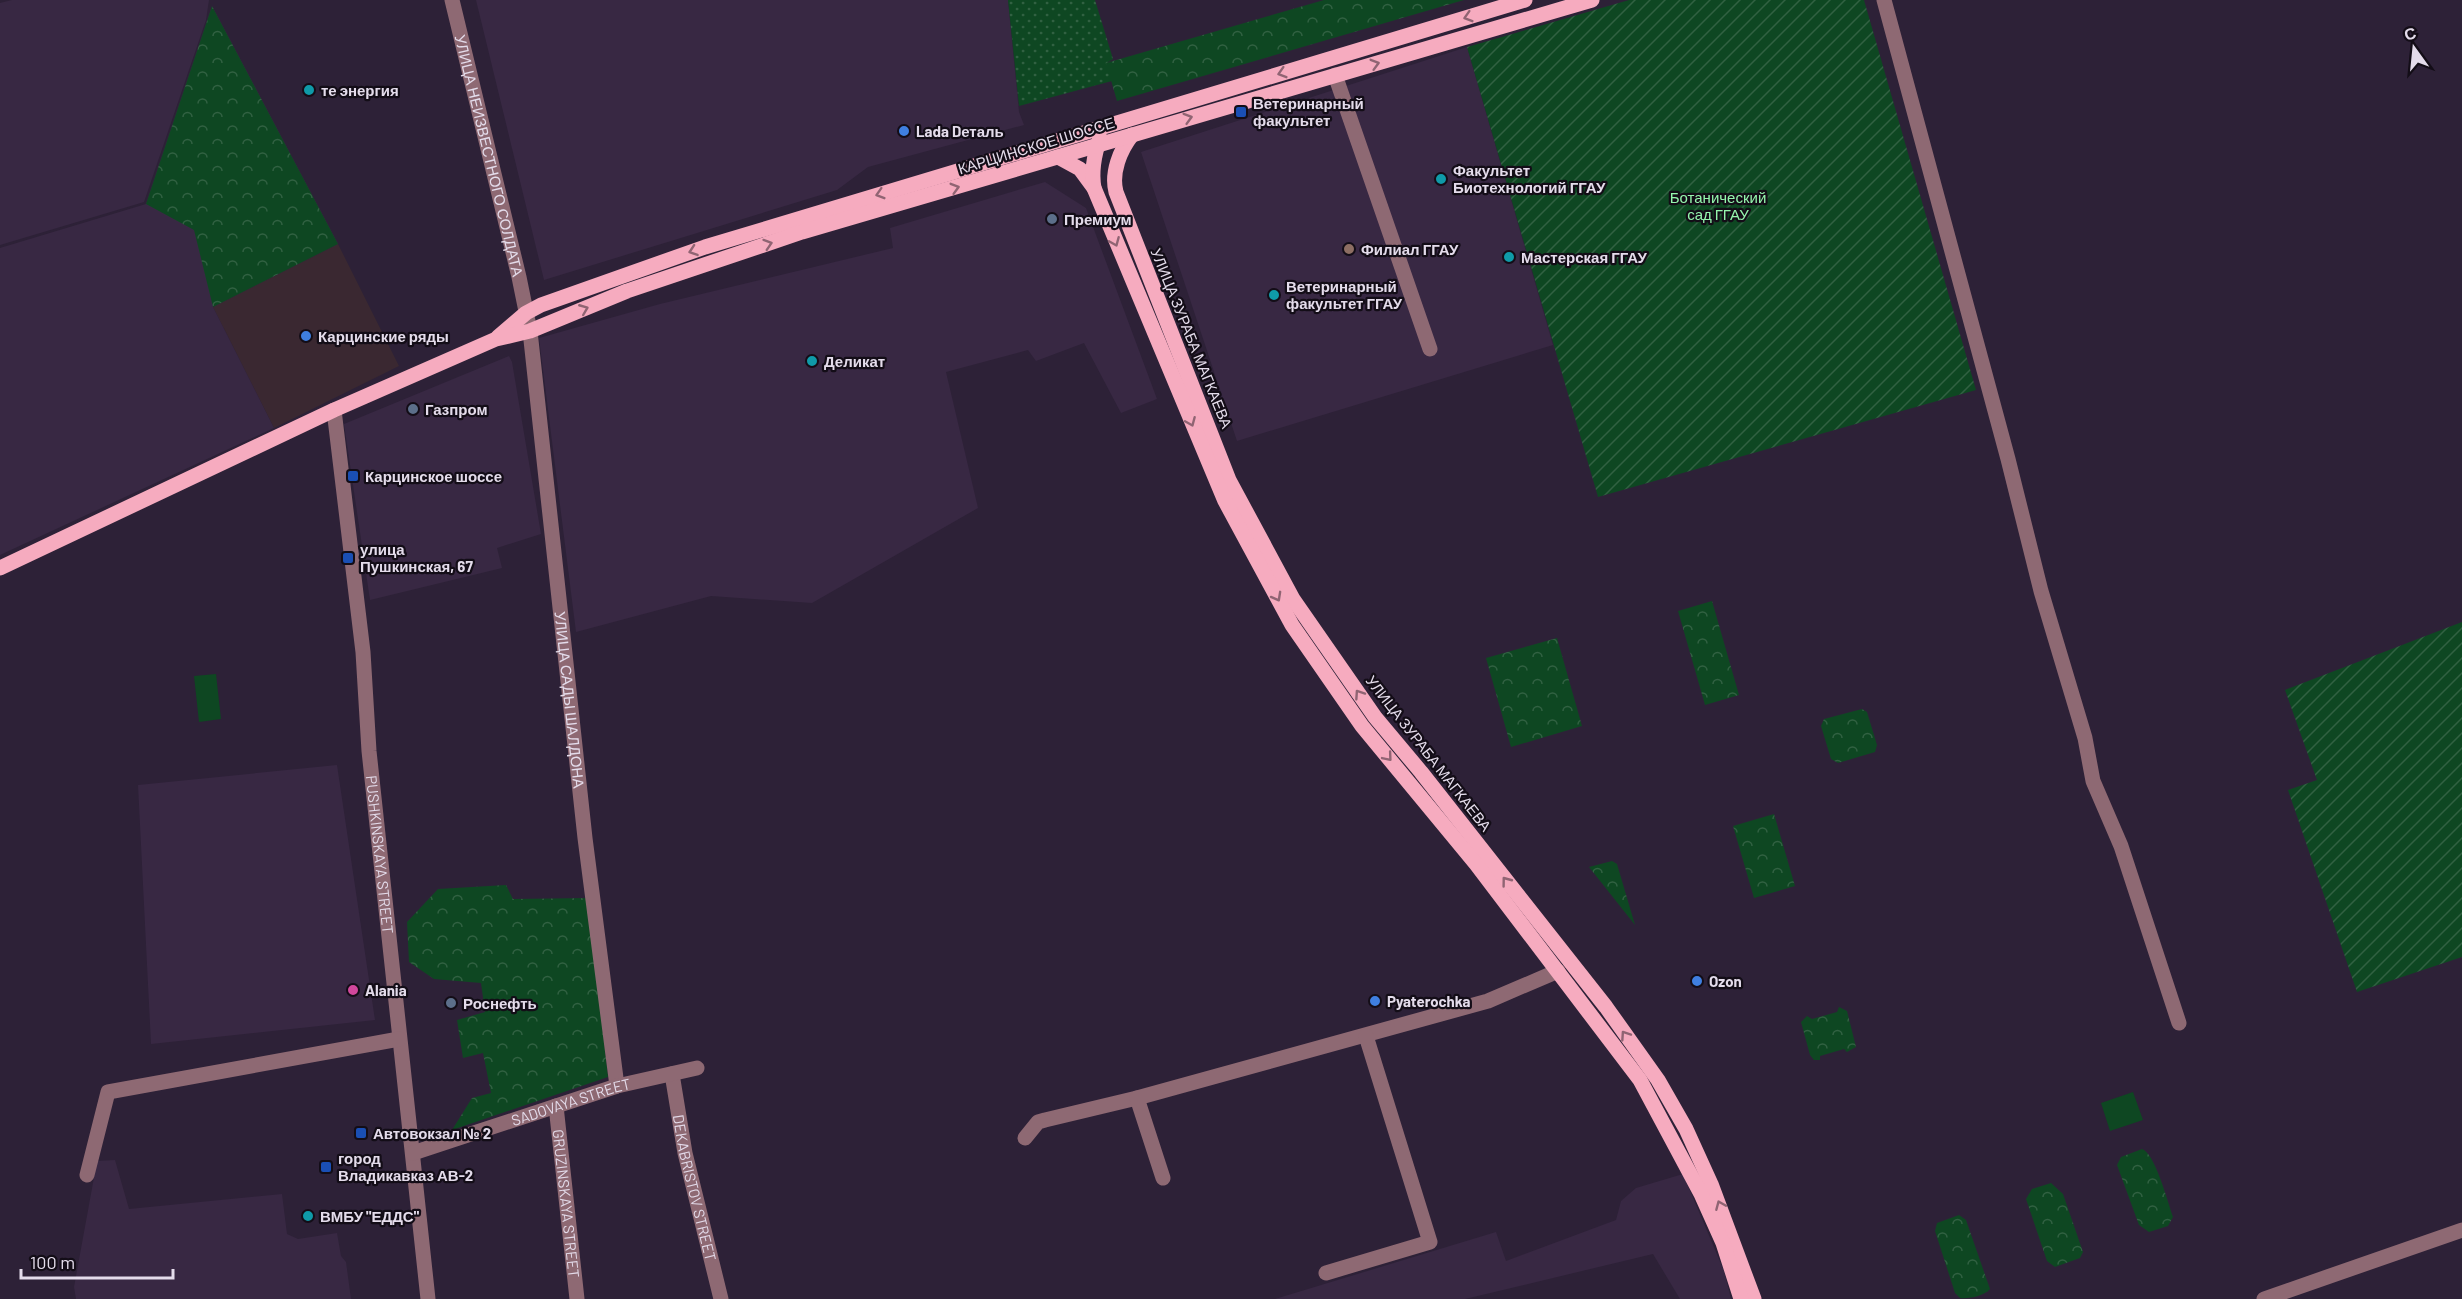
<svg xmlns="http://www.w3.org/2000/svg" width="2462" height="1299" font-family="Barlow,sans-serif">
<style>
.commercial{fill:#3a2831}
.built{fill:#382843}
.grass{fill:url(#grass-dots)}
.forest{fill:url(#forest-crowns)}
.garden{fill:url(#garden-furrows)}
.pitch{fill:#0e4722}
.lines{fill:none;stroke-linecap:round;stroke-linejoin:round}
.minor{stroke:#8e6973;stroke-width:15}
.major{stroke:#f6abbf;stroke-width:15}
.oneway{stroke:#906473}
.culture-dot{fill:#0f9aa8;stroke:#130d17;stroke-width:2}
.transit-dot{fill:#1a4fb4;stroke:#130d17;stroke-width:2}
.shop-dot{fill:#3f7fe0;stroke:#130d17;stroke-width:2}
.service-dot{fill:#5c6f8a;stroke:#130d17;stroke-width:2}
.education-dot{fill:#8d6e63;stroke:#130d17;stroke-width:2}
.hotel-dot{fill:#d1479c;stroke:#130d17;stroke-width:2}
.labels{text-anchor:middle;dominant-baseline:central;stroke-width:4.5;stroke-linejoin:round;paint-order:stroke}
.poi-label{font-size:15px;font-weight:bold;fill:#e4dceb;stroke:#130d17;text-anchor:start}
.street-label{font-size:15px;fill:#e4dceb;stroke:#130d17}
.park-label{font-size:15px;fill:#95f6ad;stroke:#130d17}
</style>
<defs>
<pattern id="grass-dots" width="8" height="8" patternUnits="userSpaceOnUse" patternTransform="scale(1.5)"><rect width="8" height="8" fill="#0e4722"/><path d="M2 2h.1M6 6h.1" fill="none" stroke="#316142" stroke-width="1.8" stroke-linecap="round"/></pattern>
<pattern id="forest-crowns" width="20" height="18" patternUnits="userSpaceOnUse" patternTransform="scale(1.5)"><rect width="20" height="18" fill="#0e4722"/><path d="M2 6a3 3 0 1 1 6 0M12 15a3 3 0 1 1 6 0" fill="none" stroke="#316142"/></pattern>
<pattern id="garden-furrows" width="10" height="10" patternUnits="userSpaceOnUse" patternTransform="scale(1.5)"><rect width="10" height="10" fill="#0e4722"/><path d="M-1 1l2-2M0 10L10 0M9 11l2-2" fill="none" stroke="#316142"/></pattern>
</defs>
<rect width="100%" height="100%" fill="#2d2137"/>
<polygon class="commercial" points="338,244 399,366 274,428 213,307"/>
<g class="built">
<polygon points="12,0 209,0 206,20 144,202 0,245 0,3"/>
<polygon points="476,0 1008,0 1019,112 1024,125 868,167 837,190 544,280"/>
<polygon points="212,6 338,244 213,307 274,428 0,555 0,248 146,204"/>
<polygon points="1467,47 1553,345 1237,441 1141,152"/>
<polygon points="1045,182 1086,208 1157,399 1121,413 1084,343 1036,361 1028,350 946,372 978,508 812,603 711,596 576,632 539,338 660,304 893,248 890,228"/>
<polygon points="509,356 512,362 541,534 497,548 502,568 370,600 344,424"/>
<polygon points="337,765 375,1020 151,1044 138,785"/>
<polygon points="115,1160 129,1209 282,1194 287,1234 298,1239 337,1233 341,1256 346,1262 351,1299 76,1299 74,1287 97,1161"/>
<polygon points="1683,1174 1724,1271 1731,1299 1680,1299 1653,1254 1465,1299 1275,1299 1496,1232 1506,1261 1616,1220 1621,1201 1636,1188"/>
</g>
<polygon class="grass" points="1008,0 1095,0 1113,59 1107,63 1112,81 1019,106"/>
<g class="forest">
<polygon points="1324,0 1464,0 1117,101 1106,63"/>
<polygon points="212,6 338,244 213,307 194,230 146,204"/>
<polygon points="1712,601 1739,695 1705,705 1678,611"/>
<polygon points="1557,638 1582,726 1511,747 1486,658"/>
<polygon points="1862,709 1867,712 1877,745 1875,752 1838,763 1831,759 1821,726 1824,719"/>
<polygon points="1774,814 1795,886 1754,898 1733,826"/>
<polygon points="1612,861 1617,864 1635,925 1589,867"/>
<polygon points="506,885 513,899 589,898 608,1077 452,1130 472,1098 491,1093 483,1053 463,1058 457,1020 485,1012 481,983 434,979 409,962 407,922 438,889"/>
<polygon points="1839,1007 1847,1011 1856,1047 1847,1052 1844,1049 1820,1056 1820,1060 1814,1060 1810,1055 1801,1022 1807,1016 1812,1019 1837,1012"/>
<path d="M2142,1149C2155,1153 2168,1203 2173,1217L2168,1226L2149,1232L2139,1225L2117,1165L2121,1157Z"/>
<polygon points="2051,1183 2063,1194 2083,1252 2080,1258 2055,1267 2047,1261 2026,1199 2032,1189"/>
<path d="M1959,1215L1966,1220L1990,1289C1984,1296 1969,1299 1960,1298L1955,1293L1935,1231L1937,1223Z"/>
</g>
<g class="garden">
<polygon points="1629,0 1864,0 1976,390 1598,497 1467,47"/>
<polygon points="2462,622 2462,957 2357,992 2288,790 2317,780 2285,690"/>
</g>
<g class="pitch">
<polygon points="216,674 221,719 199,722 194,676"/>
<polygon points="2133,1092 2143,1120 2110,1131 2101,1103"/>
</g>
<g class="lines">
<g class="minor">
<path id="s1" d="M452,0L519,277L530,331L585,838L617,1086"/>
<polyline points="1884,0 2008,459 2041,591 2085,738 2093,781 2121,846 2179,1023"/>
<polyline points="1335,75 1430,349"/>
<path id="s2" d="M334,410L363,652L369,751L428,1299"/>
<path id="s3" d="M672,1074L685,1153L721,1299"/>
<path id="s4" d="M556,1106L577,1299"/>
<polyline points="1025,1138 1038,1122 1045,1120 1137,1098"/>
<path id="s5" d="M413,1153L617,1086L697,1068"/>
<polyline points="87,1175 108,1092 399,1039"/>
<polyline points="1163,1178 1137,1098 1488,1001 1558,971"/>
<polyline points="1326,1273 1430,1242 1366,1036"/>
<polyline points="2264,1299 2462,1230"/>
</g>
<g class="major">
<path d="M1132,135C1120,150 1111,173 1116,192L1229,480L1293,599L1375,717L1421,772L1606,1007L1658,1080L1686,1129L1711,1184L1754,1299"/>
<polyline points="1058,157 1080,169 1094,188 1225,501 1292,625 1362,726 1476,864 1640,1080 1701,1194 1723,1243 1741,1299"/>
<path d="M1094,188C1091,171 1094,155 1100,138"/>
<polyline points="498,337 526,313 541,305 705,247 1525,0"/>
<polyline points="0,568 334,410 496,339 530,331 627,291 802,232 1592,0"/>
</g>
</g>
<defs><path id="oneway-chevron" d="M-2-3.5L2.5 0L-2 3.5" fill="none" stroke-width="1.6" stroke-linecap="round" stroke-linejoin="round" transform="scale(1.5)"/></defs>
<g class="oneway">
<use href="#oneway-chevron" transform="translate(1468 17) rotate(163)"/>
<use href="#oneway-chevron" transform="translate(1375 64) rotate(-16)"/>
<use href="#oneway-chevron" transform="translate(1282 73) rotate(163)"/>
<use href="#oneway-chevron" transform="translate(1188 118) rotate(-16)"/>
<use href="#oneway-chevron" transform="translate(955 188) rotate(-16)"/>
<use href="#oneway-chevron" transform="translate(880 194) rotate(163)"/>
<use href="#oneway-chevron" transform="translate(1115 242) rotate(67)"/>
<use href="#oneway-chevron" transform="translate(768 244) rotate(-18)"/>
<use href="#oneway-chevron" transform="translate(693 251) rotate(161)"/>
<use href="#oneway-chevron" transform="translate(584 309) rotate(-22)"/>
<use href="#oneway-chevron" transform="translate(1191 422) rotate(67)"/>
<use href="#oneway-chevron" transform="translate(1277 597) rotate(61)"/>
<use href="#oneway-chevron" transform="translate(1359 694) rotate(-124)"/>
<use href="#oneway-chevron" transform="translate(1388 757) rotate(50)"/>
<use href="#oneway-chevron" transform="translate(1506 881) rotate(-127)"/>
<use href="#oneway-chevron" transform="translate(1625 1035) rotate(-124)"/>
<use href="#oneway-chevron" transform="translate(1720 1205) rotate(-113)"/>
</g>
<g class="culture-dot">
<circle cx="309" cy="90" r="6"/>
<circle cx="1441" cy="179" r="6"/>
<circle cx="1509" cy="257" r="6"/>
<circle cx="1274" cy="295" r="6"/>
<circle cx="812" cy="361" r="6"/>
<circle cx="308" cy="1216" r="6"/>
</g>
<g class="transit-dot">
<rect x="1235" y="106" width="12" height="12" rx="3"/>
<rect x="347" y="470" width="12" height="12" rx="3"/>
<rect x="342" y="552" width="12" height="12" rx="3"/>
<rect x="355" y="1127" width="12" height="12" rx="3"/>
<rect x="320" y="1161" width="12" height="12" rx="3"/>
</g>
<g class="shop-dot">
<circle cx="904" cy="131" r="6"/>
<circle cx="306" cy="336" r="6"/>
<circle cx="1697" cy="981" r="6"/>
<circle cx="1375" cy="1001" r="6"/>
</g>
<g class="service-dot">
<circle cx="1052" cy="219" r="6"/>
<circle cx="413" cy="409" r="6"/>
<circle cx="451" cy="1003" r="6"/>
</g>
<circle class="education-dot" cx="1349" cy="249" r="6"/>
<circle class="hotel-dot" cx="353" cy="990" r="6"/>
<g class="labels">
<g class="poi-label">
<text x="321" y="90">те энергия</text>
<text x="1253" y="103">Ветеринарный<tspan x="1253" dy="17">факультет</tspan></text>
<text x="916" y="131">Lada Dеталь</text>
<text x="1453" y="170">Факультет<tspan x="1453" dy="17">Биотехнологий ГГАУ</tspan></text>
<text x="1064" y="219">Премиум</text>
<text x="1361" y="249">Филиал ГГАУ</text>
<text x="1521" y="257">Мастерская ГГАУ</text>
<text x="1286" y="286">Ветеринарный<tspan x="1286" dy="17">факультет ГГАУ</tspan></text>
<text x="318" y="336">Карцинские ряды</text>
<text x="824" y="361">Деликат</text>
<text x="425" y="409">Газпром</text>
<text x="365" y="476">Карцинское шоссе</text>
<text x="360" y="549">улица<tspan x="360" dy="17">Пушкинская, 67</tspan></text>
<text x="1709" y="981">Ozon</text>
<text x="365" y="990">Alania</text>
<text x="1387" y="1001">Pyaterochka</text>
<text x="463" y="1003">Роснефть</text>
<text x="373" y="1133">Автовокзал № 2</text>
<text x="338" y="1158">город<tspan x="338" dy="17">Владикавказ АВ-2</tspan></text>
<text x="320" y="1216">ВМБУ "ЕДДС"</text>
</g>
<g class="street-label">
<text transform="translate(1036 145) rotate(-17)">КАРЦИНСКОЕ ШОССЕ</text>
<text stroke="none"><textPath href="#s1" startOffset="160">УЛИЦА НЕИЗВЕСТНОГО СОЛДАТА</textPath></text>
<text transform="translate(1192 338) rotate(68)">УЛИЦА ЗУРАБА МАГКАЕВА</text>
<text stroke="none"><textPath href="#s1" startOffset="711">УЛИЦА САДЫ ШАЛДОНА</textPath></text>
<text transform="translate(1429 753) rotate(52)">УЛИЦА ЗУРАБА МАГКАЕВА</text>
<text stroke="none"><textPath href="#s2" startOffset="447">PUSHKINSKAYA STREET</textPath></text>
<text stroke="none"><textPath href="#s5" startOffset="166">SADOVAYA STREET</textPath></text>
<text stroke="none"><textPath href="#s3" startOffset="116">DEKABRISTOV STREET</textPath></text>
<text stroke="none"><textPath href="#s4" startOffset="98">GRUZINSKAYA STREET</textPath></text>
</g>
<g class="park-label">
<text x="1718" y="197">Ботанический<tspan x="1718" dy="17">сад ГГАУ</tspan></text>
</g>
</g>
<g transform="translate(2414 48) rotate(345)" stroke="#130d17" stroke-width="4.5" paint-order="stroke">
<path d="M0-4.5L10 22L0 15L-10 22Z" fill="#e4dceb"/>
<text y="-9" font-size="16" font-weight="bold" text-anchor="middle" fill="#e4dceb">С</text>
</g>
<path d="M21 1269v9h152v-9" fill="none" stroke="#e4dceb" stroke-width="3"/>
<text x="30" y="1269" font-size="18" fill="#e4dceb" stroke="#130d17" stroke-width="4.5" paint-order="stroke">100 m</text>
</svg>
